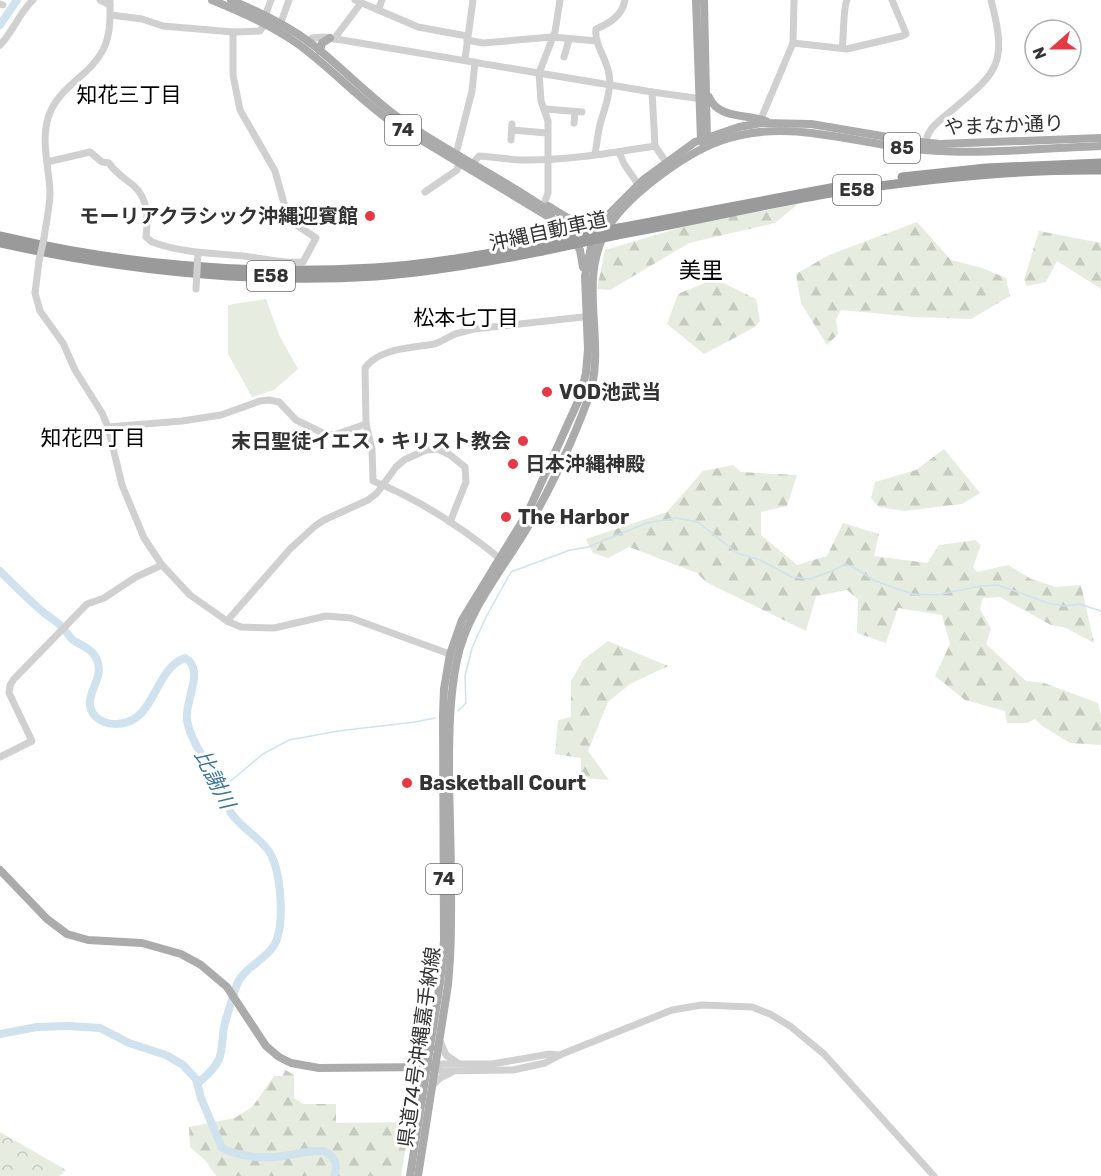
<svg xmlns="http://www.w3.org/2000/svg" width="1101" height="1176" font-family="Rubik,'Noto Sans JP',sans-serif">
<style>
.grass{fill:#e6ecdf}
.forest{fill:url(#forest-firs)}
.park{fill:url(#park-crowns)}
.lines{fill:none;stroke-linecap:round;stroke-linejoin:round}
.stream{stroke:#cfe2ee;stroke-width:1.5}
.river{stroke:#cfe2ee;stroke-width:8}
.minor{stroke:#d0d0d0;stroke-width:7}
.major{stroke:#ababab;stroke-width:8}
.highway{stroke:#9a9a9a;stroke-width:9}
.minor-bridge{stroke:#d0d0d0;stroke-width:7}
.highway-bridge{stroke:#9a9a9a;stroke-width:9}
.poi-dot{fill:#e63946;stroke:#fff;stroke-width:2}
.labels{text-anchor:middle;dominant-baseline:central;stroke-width:6;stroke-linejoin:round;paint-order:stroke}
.shield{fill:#fff;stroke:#707070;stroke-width:1.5}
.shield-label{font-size:18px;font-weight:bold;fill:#333}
.street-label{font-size:20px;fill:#333;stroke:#fff}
.poi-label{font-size:20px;font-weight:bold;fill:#333;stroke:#fff;text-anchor:start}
.neighbourhood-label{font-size:21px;fill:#000;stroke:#fff}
.water-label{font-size:21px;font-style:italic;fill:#3f7597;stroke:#fff}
.quarter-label{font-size:22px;fill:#000;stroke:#fff}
</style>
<defs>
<pattern id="forest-firs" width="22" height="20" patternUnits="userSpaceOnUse" patternTransform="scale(1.5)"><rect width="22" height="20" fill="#e6ecdf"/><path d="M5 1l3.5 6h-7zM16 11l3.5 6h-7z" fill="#c6cbc0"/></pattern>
<pattern id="park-crowns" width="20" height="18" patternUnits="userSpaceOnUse" patternTransform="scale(1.5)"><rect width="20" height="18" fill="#e6ecdf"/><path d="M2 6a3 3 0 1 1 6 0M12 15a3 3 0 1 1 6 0" fill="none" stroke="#c6cbc0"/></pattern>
</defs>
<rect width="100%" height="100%" fill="#fff"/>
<polygon class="grass" points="266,299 280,337 298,369 274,390 252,397 228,354 228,305"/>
<g class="forest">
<polygon points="798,204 775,223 689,243 610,290 597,289 605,250 696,223"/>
<polygon points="917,222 951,260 982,268 1006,278 1010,296 971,319 914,317 841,310 836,319 838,334 827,345 801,303 796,274 829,255"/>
<polygon points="1039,231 1101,243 1101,291 1100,288 1057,261 1046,282 1027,286 1024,280"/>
<polygon points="715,279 756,299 760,321 755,327 704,354 667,324 678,294"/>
<polygon points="944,449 980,493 962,504 904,511 879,507 871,498 875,482 916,470"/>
<polygon points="733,465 741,472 797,475 787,506 761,512 761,535 797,565 827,556 843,523 879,534 874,556 927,563 939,545 975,540 981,545 973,567 977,572 1008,565 1031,579 1056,587 1081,585 1094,643 1066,628 1051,625 1000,597 983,598 980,609 991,629 986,644 1026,681 1044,683 1098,703 1101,716 1101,745 1070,743 1041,725 1035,719 1027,723 1007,723 1005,711 965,700 935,676 950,644 942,615 898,608 886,643 857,633 858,599 847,590 816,596 806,631 706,582 697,573 629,547 608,558 593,553 586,539 667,512 703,471"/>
<polygon points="608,641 668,666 630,684 608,702 588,751 609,780 581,778 581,758 555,754 558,720 571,717 571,681 583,660"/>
<polygon points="284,1069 294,1075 294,1098 303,1104 336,1104 336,1123 410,1122 401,1176 216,1176 205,1160 190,1147 189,1127 235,1118 253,1106 274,1076 283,1076"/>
</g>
<polygon class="park" points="0,1132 66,1170 60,1176 0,1176"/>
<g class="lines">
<g class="stream">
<polyline points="458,711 466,703 465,676 472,648 486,617 511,572 570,550 588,547 647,523 676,518 698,522 737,553 760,560 792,577 810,579 832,571 845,564 855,568 875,581 913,594 936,595 981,586 998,585 1051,604 1066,606 1079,604 1101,611"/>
<polyline points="221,789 263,754 289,740 338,731 415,722 435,718"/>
</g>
<g class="river">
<polyline points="0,25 17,0"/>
<path d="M0,571C14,585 28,599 43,612C49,617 56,621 61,626C66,630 68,636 73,640C82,646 93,649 97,660C106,680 79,698 95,716C106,727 125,726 137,717C156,702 160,667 185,658C206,669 184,702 187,720C190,739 204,758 213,775C220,788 225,801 231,813C242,829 260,837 270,853C281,872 286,928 273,947C262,962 241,970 236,987C232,1000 227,1014 224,1027C222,1037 223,1049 219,1059C215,1069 206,1076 198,1083"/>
<path d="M0,1034L37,1027L68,1026L100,1028L129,1043L166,1055L183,1065L196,1079L201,1098L222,1148C240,1157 264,1159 284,1156C297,1154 309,1150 323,1151C334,1155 339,1164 334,1176"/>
</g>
<g class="minor">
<polyline points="100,0 110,5"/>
<polyline points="355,0 418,27 467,36"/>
<polyline points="0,4 3,5"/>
<polyline points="378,10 382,0"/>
<polyline points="111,15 142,19 163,26 233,32 260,31 265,24"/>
<polyline points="265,16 271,0"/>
<polyline points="280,25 289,0"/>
<polyline points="334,39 361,3"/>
<polyline points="467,40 483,43 552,37 597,41"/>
<polyline points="793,43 847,49 902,36 906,34 905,31 892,0"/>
<path d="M0,45C13,32 19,13 33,0"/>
<polyline points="307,45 312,38 324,37 652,92 695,98 701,97"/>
<path d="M842,48C844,37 843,8 847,0"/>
<polyline points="564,57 569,40"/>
<polyline points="465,59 473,0"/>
<polyline points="652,92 655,146 666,162"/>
<polyline points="545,109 582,112"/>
<polyline points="761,119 793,43 794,0"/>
<polyline points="574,123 575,112"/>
<polyline points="512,130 547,133"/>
<polyline points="511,140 512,124"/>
<path d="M925,145C927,131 934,125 945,116C996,73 1009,68 991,0"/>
<polyline points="619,152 624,164 638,184"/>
<path d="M595,154C597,143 598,131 601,121C605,108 612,88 609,74C607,59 594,45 596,29C610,23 622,16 625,0"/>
<path d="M47,162L90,152L102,162L109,163C116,174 125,178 134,186C149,200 148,219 146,237L152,242C182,253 212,253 243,256C263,258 283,264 303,262L316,238L292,222L287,214L275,171L240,110L233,75V32"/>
<path d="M473,163L479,156C493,157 506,159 520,160C565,161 611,153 655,146"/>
<polyline points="425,192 457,170 459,163 456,154 472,91 475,62"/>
<polyline points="543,206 548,193 548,121 541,101 539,73 555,32 560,0"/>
<path d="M44,238C46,223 50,207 50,192C49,167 41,142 48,118C57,87 89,77 103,50C111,34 110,18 110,0"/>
<polyline points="39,261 35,293 40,311 63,343 75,370 102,413 108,427 122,485 144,538 162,565 190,595 227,621 241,627 274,628 326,616 351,618 455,656"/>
<polyline points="108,427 182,421 221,415 260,401 269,400 279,402 296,420 323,433 334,435 366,424"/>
<path d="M503,561C464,529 421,500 373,481L372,449L366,424L365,368C379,348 412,348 434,344C442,342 448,337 455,334C461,332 468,331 474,329L592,316"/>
<polyline points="227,621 290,549 315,526 324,520 368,500 377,493 396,467 404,460 426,450 438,449 450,455 465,467 466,482 450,522"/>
<polyline points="0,757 32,741 9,693 10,685 14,679 87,604 104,598 136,577 162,565"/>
<polyline points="440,1041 446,1055 459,1064"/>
<polyline points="435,1067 441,1071 513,1070 545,1063 562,1054 672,1010 702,1005 752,1007 770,1014 790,1026 824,1054 934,1176"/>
<polyline points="435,1067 442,1064 492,1064 550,1054 558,1055"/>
<polyline points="432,1086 440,1078 452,1072"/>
</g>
<g class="major">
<path d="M212,0C241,12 271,25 298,44C331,68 359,99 393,123L584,238"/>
<path d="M231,0C257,11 285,24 308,41C341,66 369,97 403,121C451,154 504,179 552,213"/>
<polyline points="696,0 701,140 704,144"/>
<polyline points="704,0 707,140"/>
<polyline points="320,51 322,43 330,38"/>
<path d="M709,97C718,119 746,114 766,121"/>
<path d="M548,206C567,217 582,232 603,218"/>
<polyline points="574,239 580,250 583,267"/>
<polyline points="0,870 47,919 67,934 88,940 142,943 181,954 201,965 227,987 266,1046 279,1057 291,1063 319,1068 432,1067"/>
<polyline points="406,1067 422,1057 431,1047"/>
<polyline points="410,1176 440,983 444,941 443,715 444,689 450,654 462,620 528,512 580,397 586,373 588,349 585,276 592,242 606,217 643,180 695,142 739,127 761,123 811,124 911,141 940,144 1101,138"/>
<path d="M418,1176L448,985L450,959C453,899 450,838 449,777C449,738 449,698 457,660C467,610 505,567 530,523C551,488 574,438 588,399C608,345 577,285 605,233C622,199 684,154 720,141C788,116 856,145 925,150C983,155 1043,148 1101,146"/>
</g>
<g class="highway">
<polyline points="902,177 986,168 1101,163"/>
<polyline points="619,228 841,186"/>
<path d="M617,235C691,222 763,204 837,192C924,179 1013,169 1101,170"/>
<path d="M0,236C121,265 250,275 374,268C430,265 485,254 540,244"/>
<path d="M0,243C123,270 250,284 376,276C432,272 487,262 542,251"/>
</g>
<g class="minor-bridge">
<polyline points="39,261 44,238"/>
<polyline points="196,289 198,253"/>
</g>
<g class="highway-bridge">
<polyline points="540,244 619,228"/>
<polyline points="542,251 617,235"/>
</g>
</g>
<g class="poi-dot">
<circle cx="370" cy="216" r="6"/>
<circle cx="547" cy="392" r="6"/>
<circle cx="523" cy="441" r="6"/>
<circle cx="513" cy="464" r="6"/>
<circle cx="506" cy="517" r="6"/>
<circle cx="407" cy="783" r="6"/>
</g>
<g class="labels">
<g class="shield">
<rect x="385" y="115" width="36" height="30" rx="4.5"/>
<rect x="884" y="133" width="36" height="30" rx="4.5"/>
<rect x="833" y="175" width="48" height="30" rx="4.5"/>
<rect x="247" y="261" width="48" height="30" rx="4.5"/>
<rect x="426" y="864" width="36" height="30" rx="4.5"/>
</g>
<g class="shield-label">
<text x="403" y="130">74</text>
<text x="902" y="148">85</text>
<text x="857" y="190">E58</text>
<text x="271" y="276">E58</text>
<text x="444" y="879">74</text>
</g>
<g class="street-label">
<text transform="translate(1004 125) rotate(-2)">やまなか通り</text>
<text transform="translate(548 231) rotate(-12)">沖縄自動車道</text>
<text transform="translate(419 1047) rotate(-82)">県道74号沖縄嘉手納線</text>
</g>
<g class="poi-label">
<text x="358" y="216" text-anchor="end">モーリアクラシック沖縄迎賓館</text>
<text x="559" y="392">VOD池武当</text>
<text x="511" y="441" text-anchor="end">末日聖徒イエス・キリスト教会</text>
<text x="525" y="464">日本沖縄神殿</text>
<text x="518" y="517">The Harbor</text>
<text x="419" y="783">Basketball Court</text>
</g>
<g class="neighbourhood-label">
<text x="129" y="94">知花三丁目</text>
<text x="466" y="317">松本七丁目</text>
<text x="93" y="437">知花四丁目</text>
</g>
<g class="water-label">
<text transform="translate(215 779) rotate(63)">比謝川</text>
</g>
<g class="quarter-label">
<text x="701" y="270">美里</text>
</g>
</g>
<g transform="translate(1053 48) rotate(249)"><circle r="28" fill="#ffffff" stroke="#adadad" stroke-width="1.5"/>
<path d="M0-4.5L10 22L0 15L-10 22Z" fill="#e63946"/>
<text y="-9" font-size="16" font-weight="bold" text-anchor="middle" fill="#333333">N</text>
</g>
</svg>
